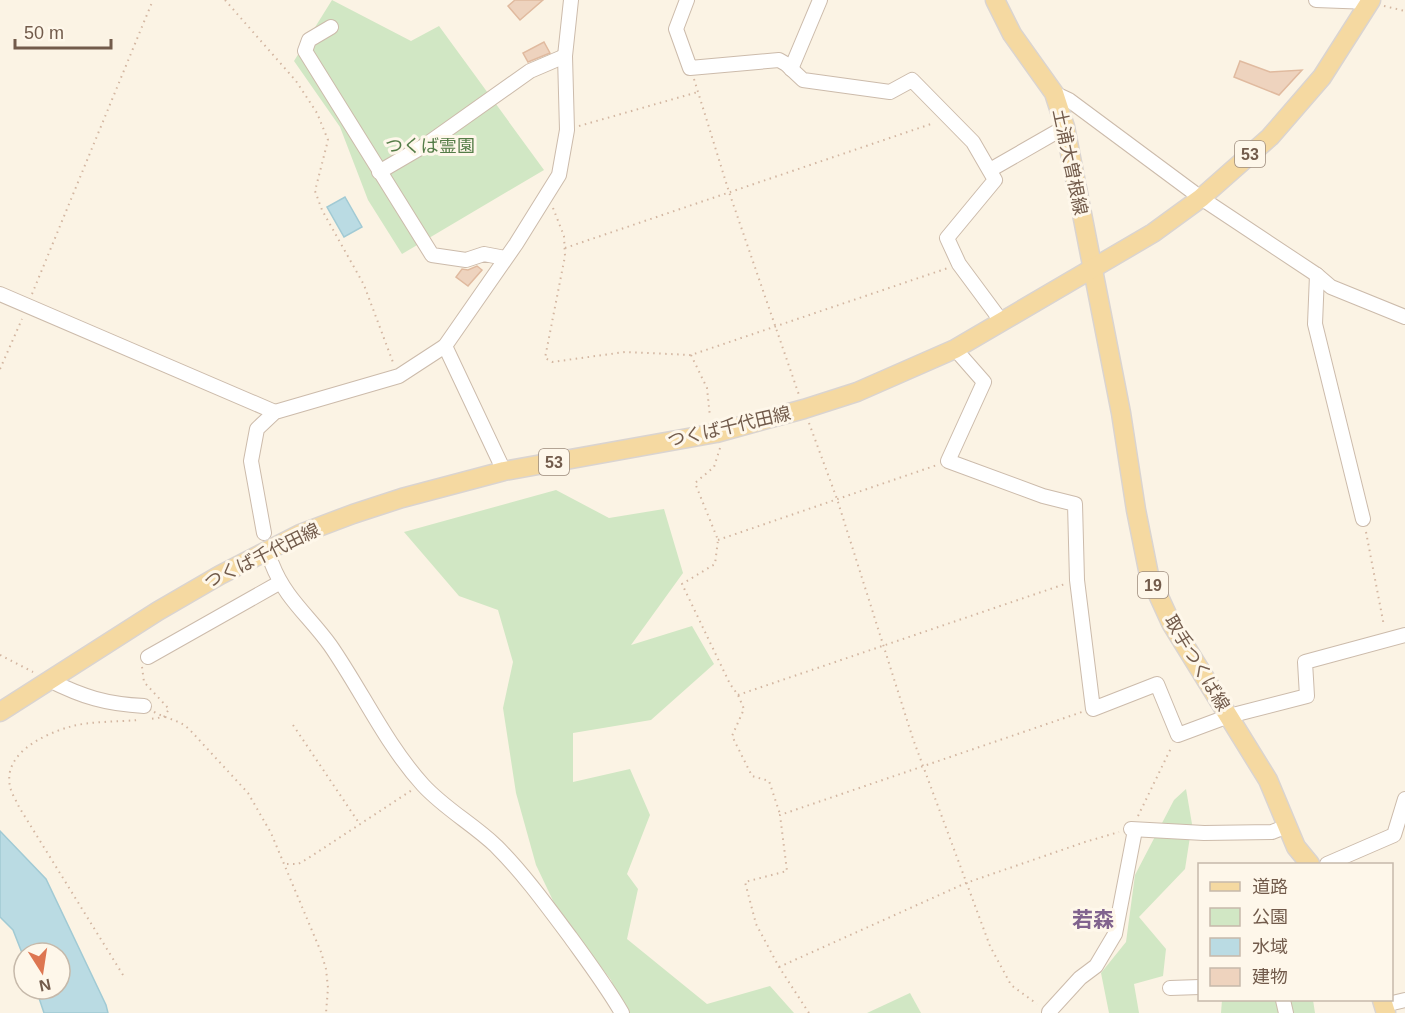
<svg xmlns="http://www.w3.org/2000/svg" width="1405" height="1013" font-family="Arial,'Noto Sans JP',sans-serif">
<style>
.green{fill:#d1e7c4}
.water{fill:#badbe3;stroke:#a1cad4;stroke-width:1.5}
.building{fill:#eed3be;stroke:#e0ba9f;stroke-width:1.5}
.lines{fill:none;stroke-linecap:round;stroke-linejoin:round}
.minor-casing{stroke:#ccbbab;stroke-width:16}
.major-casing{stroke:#dad4d0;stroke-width:21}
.path{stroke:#d3b6a1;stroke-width:2;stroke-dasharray:1.5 4.5;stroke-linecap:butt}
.minor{stroke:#fff;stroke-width:14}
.major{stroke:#f5d9a1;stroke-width:18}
.labels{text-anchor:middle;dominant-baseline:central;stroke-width:6;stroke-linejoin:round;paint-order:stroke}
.shield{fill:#fef7ea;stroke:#9c8a7b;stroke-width:1.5}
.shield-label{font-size:16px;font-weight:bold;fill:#725b4b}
.park-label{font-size:18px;fill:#547c47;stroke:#fef7ea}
.street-label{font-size:18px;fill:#725b4b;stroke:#fef7ea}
.quarter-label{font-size:21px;font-weight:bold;fill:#81638e;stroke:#fef7ea}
</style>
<rect width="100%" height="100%" fill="#fbf3e4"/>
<g class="green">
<polygon points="332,0 411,41 439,26 544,170 402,254 368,200 340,127 294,61"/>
<polygon points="556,490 609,518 664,509 683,573 631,645 692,626 714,664 651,720 573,733 573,782 630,769 650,815 627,874 638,889 627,939 707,1004 770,986 794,1013 625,1013 611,980 557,909 536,865 516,793 503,708 513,662 498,610 459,596 404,532"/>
<polygon points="1186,789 1192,824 1185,869 1139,917 1166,949 1163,976 1134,984 1139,1013 1109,1013 1101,973 1126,942 1135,875 1174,800"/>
<polygon points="910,993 921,1013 867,1013"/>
<polygon points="1222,1000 1313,1000 1315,1013 1221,1013"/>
</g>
<g class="water">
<polygon points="345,197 362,227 344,237 327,207"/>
<polygon points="0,831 46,879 106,1005 108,1013 44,1013 36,989 60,989 60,953 24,953 24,958 13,930 0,917"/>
</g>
<g class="building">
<polygon points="515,0 543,0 520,20 508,6"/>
<polygon points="544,42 550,53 528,62 523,53"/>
<polygon points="1240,61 1270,72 1302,70 1279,95 1234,77"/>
<polygon points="477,266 482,270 468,286 456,277 462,269 468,270"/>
</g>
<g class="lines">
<g class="minor-casing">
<g id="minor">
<polyline points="687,0 676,29 690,68 779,60 786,64 803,80 890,92 912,80 973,142 995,180 947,238 959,264 1002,322"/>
<polyline points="1316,0 1370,2"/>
<polyline points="331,27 309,40 305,51 432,255 466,260 484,254 505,258"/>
<polyline points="791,69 820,0"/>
<polyline points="1054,93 1069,100 1201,198 1317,275 1331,287 1405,317"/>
<polyline points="990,170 1065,127"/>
<polyline points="379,172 427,144 530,71 565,56"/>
<polyline points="1317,275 1315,324 1363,519"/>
<polyline points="0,294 275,412"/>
<polyline points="445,346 504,471"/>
<polyline points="955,349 984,382 948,461 1043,496 1075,504 1077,580 1093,709 1157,684 1178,735 1229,716 1307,696 1305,662 1405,635"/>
<polyline points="264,533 251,461 257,429 275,412 399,376 445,346 516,244 559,175 567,130 565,56 571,0"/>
<path d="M272,564C285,598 309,616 330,645C362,691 385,743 423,785C445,809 473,824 496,846C524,874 547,906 571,938C589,963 607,987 622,1013"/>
<polyline points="148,657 279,583"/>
<path d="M49,680C83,697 106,704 144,706"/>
<polyline points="1131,829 1204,833 1272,832 1287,826"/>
<polyline points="1327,864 1394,835 1405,799"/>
<polyline points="1170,988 1200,987"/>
<polyline points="1283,1000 1286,1013"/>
<polyline points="1384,1005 1405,1000"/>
<polyline points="1049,1012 1080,978 1096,966 1115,934 1135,830"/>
</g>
</g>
<g class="major-casing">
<g id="major">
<polyline points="995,0 1012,34 1054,93 1065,127 1121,413 1136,510 1149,575 1171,623 1268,780 1296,847 1310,864"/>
<polyline points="0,712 158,611 220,575 300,534 353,514 402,498 504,471 716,433 804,409 857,392 955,349 1153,233 1201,198 1270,137 1322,77 1371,0"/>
<polyline points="1382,1000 1386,1013"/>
</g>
</g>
<g class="path">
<polyline points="225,0 296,81 317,113 328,140 315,191 322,210 364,285 394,365"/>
<polyline points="1384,6 1405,11"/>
<polyline points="694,79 729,192 799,395"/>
<polyline points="579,126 698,92"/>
<polyline points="553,208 564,236 565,256 545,358 552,362 625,352 691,355 948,268"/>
<polyline points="565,248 934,123"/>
<polyline points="32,294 153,0"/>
<polyline points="691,355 707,388 710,417"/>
<polyline points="0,369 22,319"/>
<polyline points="809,423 837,499 913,739 990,946 1011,985 1037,1004"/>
<polyline points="720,448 714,467 695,483 718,540 715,564 682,584 730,684 738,695 744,709 732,736 752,776 769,781 780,814"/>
<polyline points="1366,532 1384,626"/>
<polyline points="718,540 937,465"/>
<polyline points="0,655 33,672"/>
<polyline points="142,667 144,682 169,709 164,717 150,719"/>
<polyline points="738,695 1065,584"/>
<path d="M154,712C167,719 180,720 190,730L248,793L271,833L321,952L326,969L328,988L326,1013"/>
<polyline points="293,725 359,823"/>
<polyline points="1138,816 1172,746"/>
<polyline points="287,864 298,864 307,859 412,790"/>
<polyline points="779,967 966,883 1085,842 1119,832"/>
<path d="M123,975L19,807C17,802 13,796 11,790C0,755 42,735 69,727C89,721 117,722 138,720"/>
<polyline points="809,1013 779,967 756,924 745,882 787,871 780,815 1082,712"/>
</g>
<use href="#minor" class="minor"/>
<use href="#major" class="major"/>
</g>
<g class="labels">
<g class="shield">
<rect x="1235" y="141" width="30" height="26" rx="4.5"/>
<rect x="539" y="449" width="30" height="26" rx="4.5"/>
<rect x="1138" y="572" width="30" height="26" rx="4.5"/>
</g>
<g class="shield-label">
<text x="1250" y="154">53</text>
<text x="554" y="462">53</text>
<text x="1153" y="585">19</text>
</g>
<g class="park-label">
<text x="430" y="146">つくば霊園</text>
</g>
<g class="street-label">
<text transform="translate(1070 162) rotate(78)">土浦大曽根線</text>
<text transform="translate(729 427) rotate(-13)">つくば千代田線</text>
<text transform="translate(262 556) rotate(-26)">つくば千代田線</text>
<text transform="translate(1197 663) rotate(59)">取手つくば線</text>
</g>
<g class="quarter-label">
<text x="1093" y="919">若森</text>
</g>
</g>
<rect x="1198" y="863" width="195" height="138" fill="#fef7ea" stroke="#c6b9aa" stroke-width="1.5"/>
<rect x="1210" y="882" width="30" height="9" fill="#f5d9a1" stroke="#c6b9aa" stroke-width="1.5"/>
<text x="1252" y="893" font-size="18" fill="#725b4b">道路</text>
<rect x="1210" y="908" width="30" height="18" fill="#d1e7c4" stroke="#c6b9aa" stroke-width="1.5"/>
<text x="1252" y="923" font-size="18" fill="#725b4b">公園</text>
<rect x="1210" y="938" width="30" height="18" fill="#badbe3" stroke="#c6b9aa" stroke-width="1.5"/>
<text x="1252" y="953" font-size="18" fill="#725b4b">水域</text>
<rect x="1210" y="968" width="30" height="18" fill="#eed3be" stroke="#c6b9aa" stroke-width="1.5"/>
<text x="1252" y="983" font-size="18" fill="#725b4b">建物</text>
<g transform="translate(42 971) rotate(168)"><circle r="28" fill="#fef7ea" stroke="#c6b9aa" stroke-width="1.5"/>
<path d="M0-4.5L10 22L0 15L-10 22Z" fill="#dd7651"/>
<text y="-9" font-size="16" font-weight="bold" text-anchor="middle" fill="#725b4b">N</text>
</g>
<path d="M15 39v9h96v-9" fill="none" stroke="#725b4b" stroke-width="3"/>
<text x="24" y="39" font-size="18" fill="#725b4b" stroke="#fef7ea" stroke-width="4.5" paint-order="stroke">50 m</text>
</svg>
